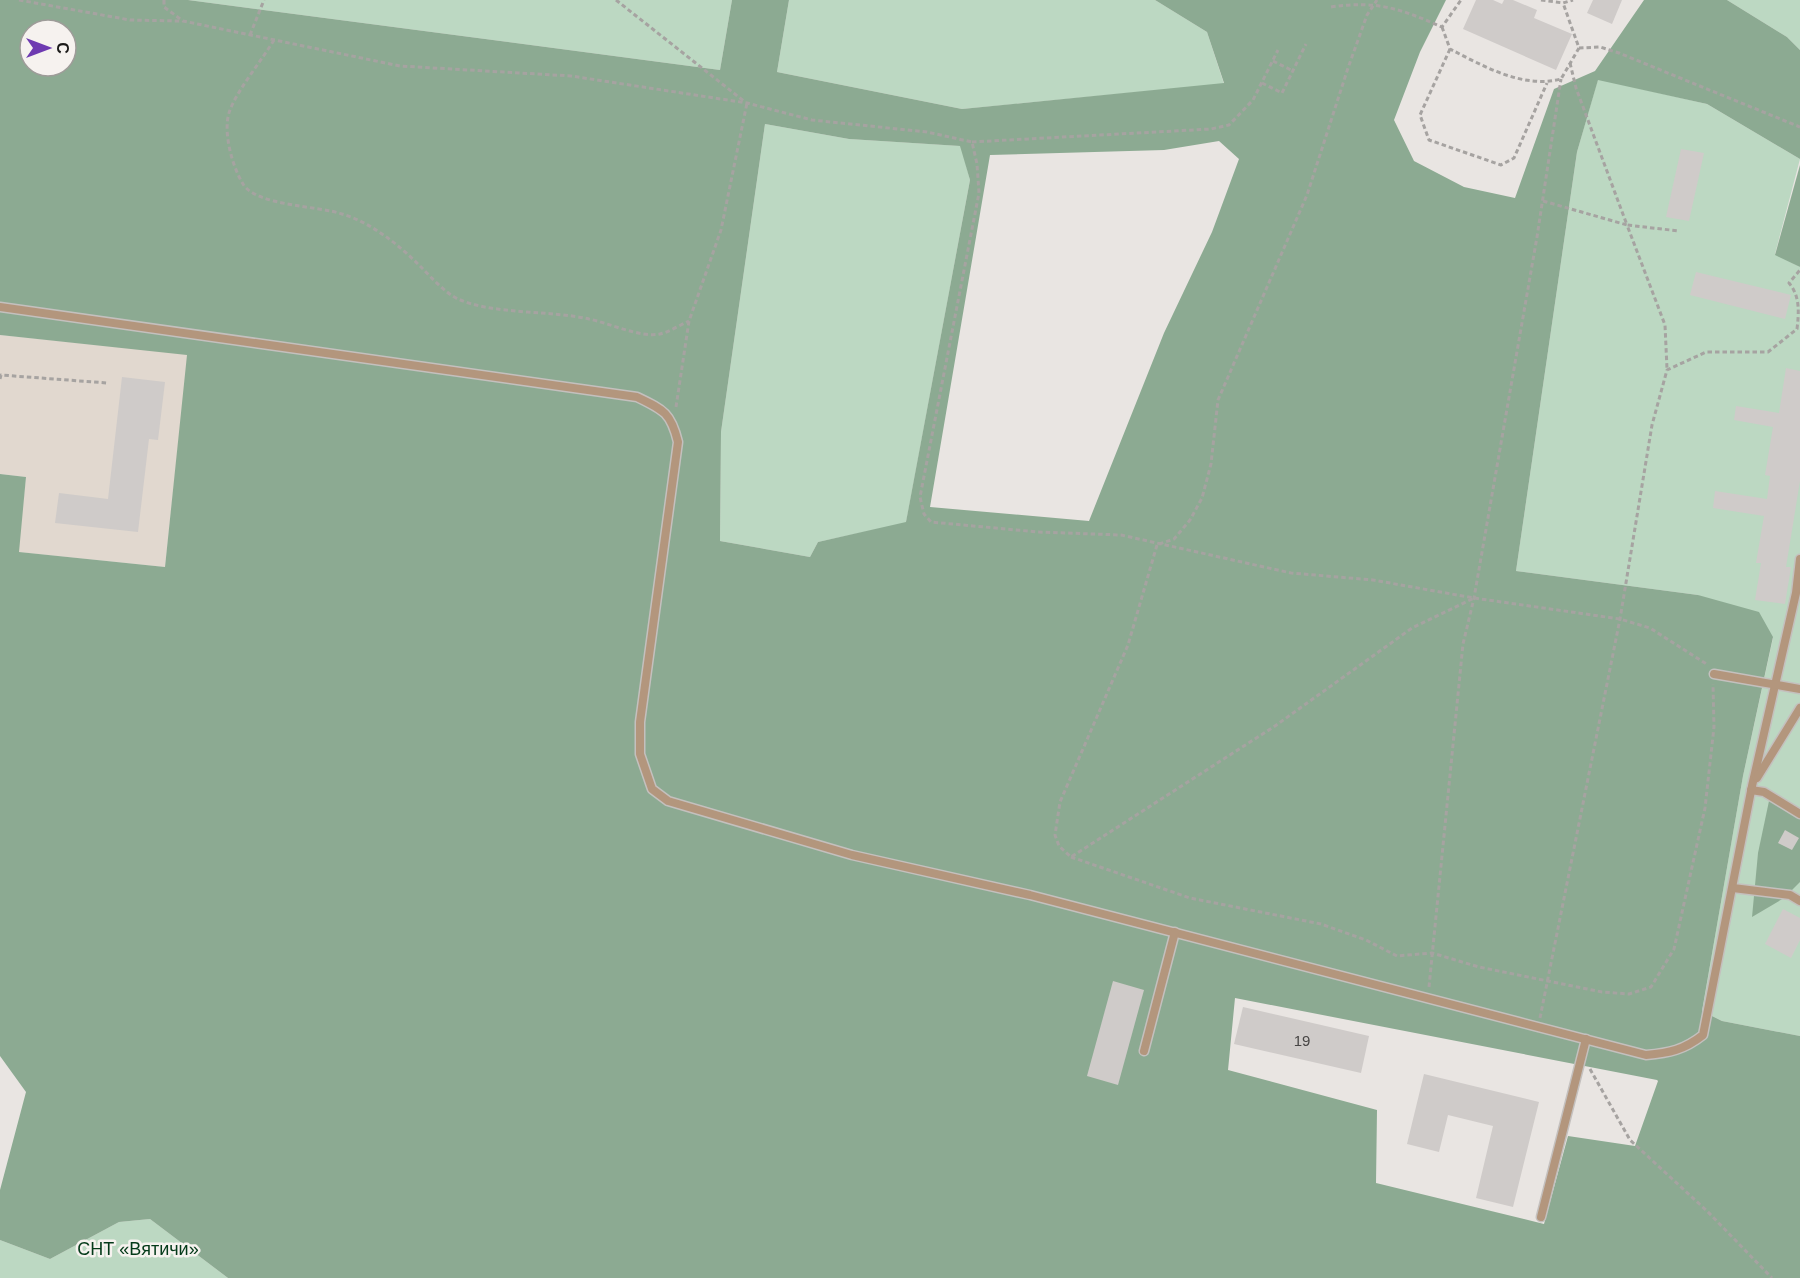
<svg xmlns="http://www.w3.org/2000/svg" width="1800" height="1278" font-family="Arial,sans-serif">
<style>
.built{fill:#e1d8cf}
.green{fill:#bcd8c2}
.forest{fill:#8caa92;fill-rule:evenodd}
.building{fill:#cfcbc9}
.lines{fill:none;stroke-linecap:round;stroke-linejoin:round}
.lane-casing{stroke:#c4c0be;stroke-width:11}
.path{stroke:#a6a3a1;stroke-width:3;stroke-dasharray:4.5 3;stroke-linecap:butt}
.lane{stroke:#b3967d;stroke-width:8}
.labels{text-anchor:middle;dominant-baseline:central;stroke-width:5;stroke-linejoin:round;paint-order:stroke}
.number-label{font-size:15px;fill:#484645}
.park-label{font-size:18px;fill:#043a19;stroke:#f6f2ef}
</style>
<rect width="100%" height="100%" fill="#e9e5e2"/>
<polygon class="built" points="0,335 188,354 165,567 18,552 26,477 0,474"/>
<g class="green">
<polygon points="188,0 732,0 720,70"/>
<polygon points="789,0 1155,0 1207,32 1224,84 962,109 777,72"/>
<polygon points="1727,0 1800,0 1800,50 1787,37"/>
<polygon points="1598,79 1707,104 1800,159 1775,254 1800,267 1800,1036 1722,1021 1702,1011 1743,776 1773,638 1698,595 1516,571 1577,152"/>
<polygon points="765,124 849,139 961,146 970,180 906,523 818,542 810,557 720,541 721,432"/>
<polygon points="150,1219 228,1278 0,1278 0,1240 50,1259 119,1222"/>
</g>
<g class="forest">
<path d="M0,0H188L720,70L732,0H789L777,72L962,109L1224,83L1207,32L1155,0H1446L1420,52L1394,120L1414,161L1464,187L1515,198L1554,89L1595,71L1644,0H1727L1787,37L1800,50V159L1707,104L1598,80L1577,152L1516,571L1698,595L1759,612L1773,637L1743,776L1702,1011L1722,1021L1800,1036V1278H228L150,1219L119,1222L50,1259L0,1240V1190L26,1092L0,1056V474L26,477L19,552L165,567L187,355L0,335ZM30,30H66V66H30ZM765,124L849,139L960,146L970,180L906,522L818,542L810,557L720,541L721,432ZM1219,141L1239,159L1212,232L1164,333L1089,521L930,507L990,155L1164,150ZM1235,998L1657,1080L1658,1081L1635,1146L1568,1136L1544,1224L1376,1183L1377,1110L1228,1070Z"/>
<polygon points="1800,165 1800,267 1775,255"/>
<polygon points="1769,801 1800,813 1800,882 1784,898 1752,917 1758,853"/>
</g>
<g class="building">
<polygon points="1476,0 1493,0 1502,4 1504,0 1513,0 1537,10 1534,18 1572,34 1556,70 1463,29"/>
<polygon points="1593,0 1622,0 1612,24 1587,13"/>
<polygon points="1681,149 1704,153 1689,221 1666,217"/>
<polygon points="1696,272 1791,295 1785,319 1690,295"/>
<polygon points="1786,368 1800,371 1800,481 1786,567 1791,567 1785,604 1755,600 1761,563 1756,563 1764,516 1713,508 1715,491 1767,499 1770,476 1765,475 1773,427 1734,420 1736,406 1779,413"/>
<polygon points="122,377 165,382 158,440 149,439 138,532 55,523 59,493 108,499"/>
<polygon points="1785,830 1799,838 1792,850 1778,843"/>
<polygon points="1783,909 1800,918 1800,940 1791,958 1765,944"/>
<polygon points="1113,981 1144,990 1118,1085 1087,1076"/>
<polygon points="1243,1007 1369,1036 1361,1073 1234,1044"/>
<polygon points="1424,1074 1539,1102 1513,1207 1476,1198 1493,1126 1448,1115 1439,1152 1407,1144"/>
</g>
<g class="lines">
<g class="lane-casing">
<g id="lane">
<path d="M0,307L637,397C664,410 671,413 678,442L640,722V754L652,789L668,801L852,855L1030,895L1646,1055C1669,1053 1684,1050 1703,1035L1752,786L1796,593L1800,559"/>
<polyline points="1714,674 1800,689"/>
<polyline points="1757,778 1800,708"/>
<polyline points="1751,790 1764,792 1800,814"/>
<polyline points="1733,888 1790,895 1800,901"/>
<polyline points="1144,1051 1175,932"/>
<polyline points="1541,1217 1586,1039"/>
</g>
</g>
<g class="path">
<polyline points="19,0 130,20 181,21"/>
<polyline points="164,0 164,7 183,21 400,66 571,76 747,103 812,120 927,132 972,142 977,164 979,193 920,497 924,514 931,522 1038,532 1121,535 1291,573 1373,580 1474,598 1620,619 1650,628 1708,665"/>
<polyline points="616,0 745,102"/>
<polyline points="1541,0 1563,3 1573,0"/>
<path d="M1331,7C1377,0 1401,9 1442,27L1461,0"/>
<path d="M1442,27L1450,49C1483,66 1523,89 1561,79L1579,48L1563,3"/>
<polyline points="250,35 264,0"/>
<path d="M274,40C262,60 238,89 230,110C222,130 232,166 243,184C256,206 320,206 342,214C372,223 399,245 421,267C431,277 445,293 458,299C494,315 550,310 589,319C609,323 640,338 660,334C669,332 680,325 689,321"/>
<polyline points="1579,48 1600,47 1619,53 1800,127"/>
<polyline points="1450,49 1420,115 1429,140 1501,165 1514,158 1547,83"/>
<polyline points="1273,61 1293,71"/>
<polyline points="1570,63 1576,88 1627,225 1679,231"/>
<polyline points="1262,83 1282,93 1306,44"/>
<polyline points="972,142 1211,129 1229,125 1253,100 1278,50"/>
<polyline points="1543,201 1627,225 1665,325 1667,369"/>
<polyline points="0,379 1,375 107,383"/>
<polyline points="676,407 689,321 721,230 747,103"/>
<polyline points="1159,544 1174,539 1190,520 1202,498 1211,464 1218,400 1307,195 1348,68 1367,15 1377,0"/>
<polyline points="1157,545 1128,645 1060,802 1055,835 1059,846 1071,857 1275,726 1412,628 1474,598"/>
<polyline points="1071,857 1190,898 1321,924 1366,940 1397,956 1432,953 1479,967 1602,992 1629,994 1651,987 1674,949 1705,808 1714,727 1713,684"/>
<polyline points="1429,987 1463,644 1474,598 1537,237 1561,79"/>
<path d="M1540,1018L1620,619L1652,425L1667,370L1706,352H1768L1797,329C1799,312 1800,296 1789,283L1800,270"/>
<polyline points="1590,1069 1630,1140 1707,1211 1772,1278"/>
</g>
<use href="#lane" class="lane"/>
</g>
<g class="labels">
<g class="number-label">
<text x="1302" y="1040">19</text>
</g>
<g class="park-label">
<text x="138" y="1249">СНТ «Вятичи»</text>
</g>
</g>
<g transform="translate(48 48) rotate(90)"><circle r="28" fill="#f6f2ef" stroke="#9e9c99" stroke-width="1.5"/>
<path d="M0-4.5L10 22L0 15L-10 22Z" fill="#6e3ab1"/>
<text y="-9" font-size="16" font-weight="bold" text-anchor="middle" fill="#1b1a19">С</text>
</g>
</svg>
